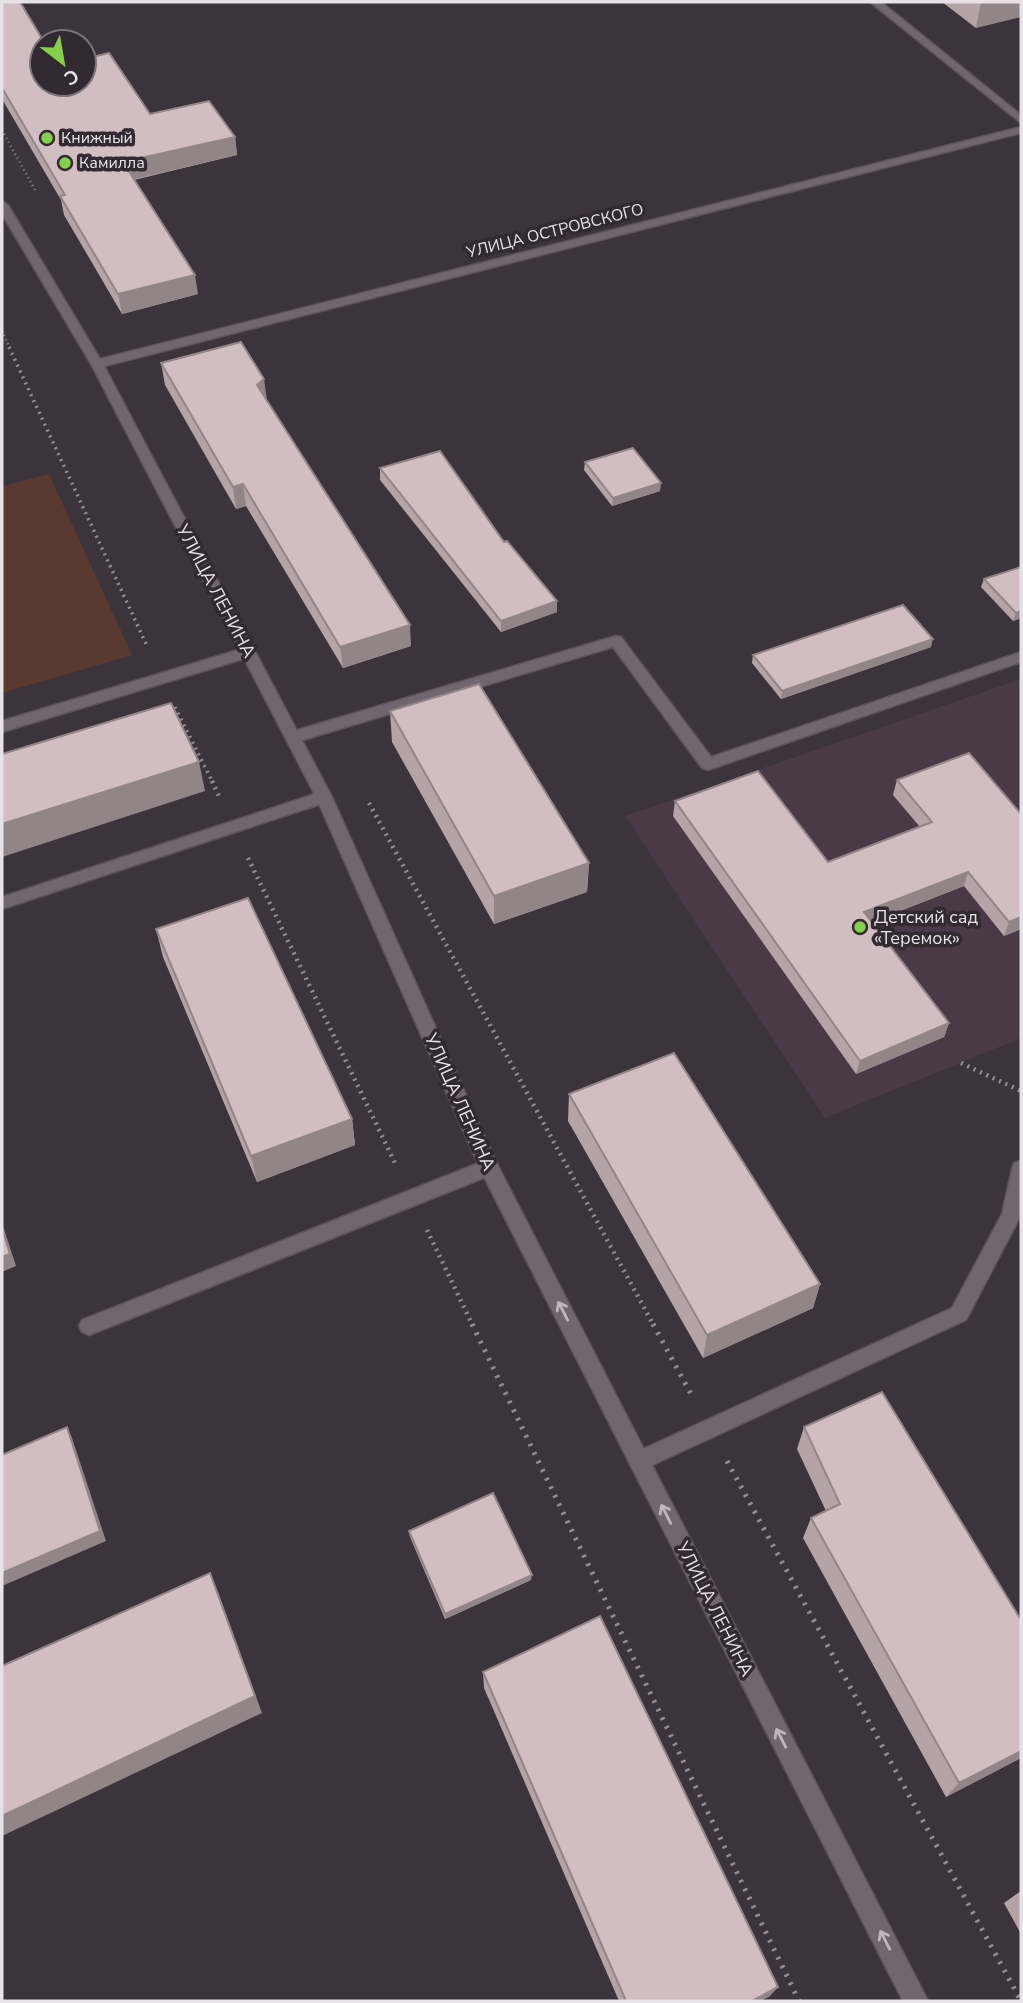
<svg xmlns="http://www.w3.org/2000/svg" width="1023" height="2003" font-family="'Nunito Sans',sans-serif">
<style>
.built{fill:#4a3a47}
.green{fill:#5a3930}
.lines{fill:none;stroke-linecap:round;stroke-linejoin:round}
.service-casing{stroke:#5b5259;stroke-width:3}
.minor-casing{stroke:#5b5259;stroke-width:3}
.tertiary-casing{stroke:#5b5259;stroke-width:3}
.path-far3{stroke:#958c93;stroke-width:2.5;stroke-dasharray:1 3.5;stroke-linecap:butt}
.path-far2{stroke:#958c93;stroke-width:3.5;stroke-dasharray:2 4.5;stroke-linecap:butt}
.path-far1{stroke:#958c93;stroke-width:4.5;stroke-dasharray:2 5;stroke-linecap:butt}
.path{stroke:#958c93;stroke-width:5;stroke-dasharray:2.5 7;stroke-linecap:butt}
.service{fill:#71656f;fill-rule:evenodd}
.minor{fill:#71656f;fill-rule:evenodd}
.tertiary{fill:#71656f;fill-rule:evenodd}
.wall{fill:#b4a3a7}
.shaded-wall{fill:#928588}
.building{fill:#d1bec2;stroke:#928588;stroke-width:2}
.oneway{stroke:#beb6bd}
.poi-dot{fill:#84cf4d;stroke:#332931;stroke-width:2.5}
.labels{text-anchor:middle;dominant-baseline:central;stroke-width:7;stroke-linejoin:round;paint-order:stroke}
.far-poi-label{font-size:16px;fill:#e8e1e7;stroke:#332931;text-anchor:start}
.far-street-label{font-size:16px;fill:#e8e1e7;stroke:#332931}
.street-label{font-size:18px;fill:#e8e1e7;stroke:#332931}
.poi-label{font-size:18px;fill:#e8e1e7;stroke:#332931;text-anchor:start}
</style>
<rect width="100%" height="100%" fill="#3d333b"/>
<polygon class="built" points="1021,679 1021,1038 825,1118 625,816"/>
<polygon class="green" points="49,474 132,655 2,693 2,486"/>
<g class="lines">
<g class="service-casing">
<g id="service">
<polygon points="616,636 621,637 711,757 1021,652 1021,662 708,770 702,768 613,647 293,743 285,737 287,733"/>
<polygon points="324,791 332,797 330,801 2,909 2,897"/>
<polygon points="489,1159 496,1161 498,1167 496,1173 89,1335 82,1332 79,1326 82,1320"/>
<polygon points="1021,1161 1021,1215 966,1320 646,1468 639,1471 632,1468 629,1461 632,1454 952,1308 1002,1214 1012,1169 1014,1163"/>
</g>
</g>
<g class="minor-casing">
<g id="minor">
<polygon points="870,2 881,2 1021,115 1021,123"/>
<polygon points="1021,127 1021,133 97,368 91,364 92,361"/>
<polygon points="248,647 255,652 253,656 2,732 2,721"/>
</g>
</g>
<g class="tertiary-casing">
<polygon id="tertiary" points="2,201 8,205 103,364 332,797 497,1164 928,2001 903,2001 482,1173 316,797 91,364 2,214"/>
</g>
<g class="path-far3">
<polyline points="2,130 35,190"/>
<polyline points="2,331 10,349"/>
</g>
<g class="path-far2">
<polyline points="9,347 148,648"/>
<polyline points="175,707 213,783"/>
</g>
<g class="path-far1">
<polyline points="212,781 219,796"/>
<polyline points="369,803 654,1326"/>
<polyline points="248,858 396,1165"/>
<polyline points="961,1063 1021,1091"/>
<polyline points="427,1230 473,1326"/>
</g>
<g class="path">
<polyline points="472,1324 799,2001"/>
<polyline points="653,1324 693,1398"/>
<polyline points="727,1461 1021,2001"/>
</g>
<use href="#service" class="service"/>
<use href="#minor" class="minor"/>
<use href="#tertiary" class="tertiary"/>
</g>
<g class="wall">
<polygon points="2,2 42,84 235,137 237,155 134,180 198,294 122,314 64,215 61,200 2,99"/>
<polygon points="942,2 1021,2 976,28"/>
<polygon points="161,363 267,401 411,646 343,668 246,506 236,509 165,385"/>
<polygon points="585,462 660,491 612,506 584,470"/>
<polygon points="380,468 504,542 557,601 557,612 501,632 380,480"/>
<polygon points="1021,567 1021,618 1013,621 981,587 984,579"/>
<polygon points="931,647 781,699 752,663 753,655"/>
<polygon points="390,711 589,863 587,892 494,924 392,742"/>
<polygon points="897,780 1021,814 1021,929 1004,936 964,886 872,922 949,1023 944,1037 856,1074 673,816 675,801 828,862 920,827 893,795"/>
<polygon points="156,929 352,1119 355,1145 257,1182 163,957"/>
<polygon points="569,1094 820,1284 813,1308 703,1358 568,1121"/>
<polygon points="804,1427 1021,1758 946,1797 803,1538 811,1518 826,1511 797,1449"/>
<polygon points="409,1531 531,1580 445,1619 410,1537"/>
<polygon points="483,1672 770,1996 760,2001 619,2001 484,1688"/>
<polygon points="1021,1891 1021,1934 1004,1903"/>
</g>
<g class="shaded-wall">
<polygon points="981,2 1021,2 1021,17 976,28"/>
<polygon points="235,137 237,155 126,181 123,162"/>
<polygon points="195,275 198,294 122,314 118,294"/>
<polygon points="264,379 267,401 257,385"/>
<polygon points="661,483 660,491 612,506 613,498"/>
<polygon points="243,484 246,506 236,509 233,487"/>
<polygon points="557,601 557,612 501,632 501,621"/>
<polygon points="1021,611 1021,618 1013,621 1016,613"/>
<polygon points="410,625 411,646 343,668 340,647"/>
<polygon points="933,639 931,647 781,699 782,691"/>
<polygon points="199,762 205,791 2,857 2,824"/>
<polygon points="589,863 587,892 494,924 494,896"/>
<polygon points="968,872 964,886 861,926 864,912"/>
<polygon points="1021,917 1021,929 1004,936 1009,922"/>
<polygon points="949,1023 944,1037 856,1074 860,1061"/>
<polygon points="352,1119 355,1145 257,1182 251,1156"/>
<polygon points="2,1223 16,1266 2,1272"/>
<polygon points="820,1284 813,1308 703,1358 707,1335"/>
<polygon points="67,1427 72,1438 106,1541 2,1586 2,1573"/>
<polygon points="210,1573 218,1592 262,1713 2,1836 2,1816"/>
<polygon points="532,1575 531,1580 445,1619 445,1614"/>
<polygon points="1021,1751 1021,1758 946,1797 959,1783"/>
<polygon points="778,1987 770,1996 760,2001 752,2001"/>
</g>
<g class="building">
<polygon points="2,2 20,2 44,42 42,42 42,84 84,84 84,59 109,53 150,114 209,101 235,137 123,162 195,275 118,294 60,196 65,195 2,88"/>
<polygon points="241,342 264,379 257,385 410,625 340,647 243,484 233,487 161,363"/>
<polygon points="633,448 661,483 613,498 585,462"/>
<polygon points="440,451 504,542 507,541 557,601 501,621 380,468"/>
<polygon points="1021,567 1021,611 1016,613 984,579"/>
<polygon points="903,605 933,639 782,691 753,655"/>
<polygon points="479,684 589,863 494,896 390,711"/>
<polygon points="171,703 199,762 2,824 2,754"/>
<polygon points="969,753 1021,814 1021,917 1009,922 968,872 864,912 949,1023 860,1061 675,801 758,771 828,862 932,822 897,780"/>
<polygon points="248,898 352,1119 251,1156 156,929"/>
<polygon points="674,1053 820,1284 707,1335 569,1094"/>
<polygon points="2,1229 10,1254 2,1257"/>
<polygon points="882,1392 1021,1620 1021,1751 959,1783 811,1518 840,1504 804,1427"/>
<polygon points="67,1427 100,1531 2,1573 2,1455"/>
<polygon points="493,1493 532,1575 445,1614 409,1531"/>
<polygon points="210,1573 255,1696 2,1816 2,1666"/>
<polygon points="600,1616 778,1987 752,2001 626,2001 483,1672"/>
</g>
<defs><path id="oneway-shaft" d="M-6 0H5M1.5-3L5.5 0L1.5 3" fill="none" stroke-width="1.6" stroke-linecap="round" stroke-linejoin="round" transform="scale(1.75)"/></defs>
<g class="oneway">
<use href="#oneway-shaft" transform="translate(563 1311) rotate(-117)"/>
<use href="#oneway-shaft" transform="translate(666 1514) rotate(-117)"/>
<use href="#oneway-shaft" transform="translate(781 1738) rotate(-117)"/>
<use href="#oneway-shaft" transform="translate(885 1940) rotate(-117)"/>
</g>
<g class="poi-dot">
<circle cx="47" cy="138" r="7"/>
<circle cx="65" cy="163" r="7"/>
<circle cx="860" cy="927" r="7"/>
</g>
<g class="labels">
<g class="far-poi-label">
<text x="61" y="138">Книжный</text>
<text x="79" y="163">Камилла</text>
</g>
<g class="far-street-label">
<text transform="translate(555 231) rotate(-14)">УЛИЦА ОСТРОВСКОГО</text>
</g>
<g class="street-label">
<text transform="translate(216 591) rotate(62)">УЛИЦА ЛЕНИНА</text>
<text transform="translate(460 1102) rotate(66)">УЛИЦА ЛЕНИНА</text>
<text transform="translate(715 1609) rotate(63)">УЛИЦА ЛЕНИНА</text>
</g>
<g class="poi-label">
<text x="874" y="917">Детский сад<tspan x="874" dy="21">«Теремок»</tspan></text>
</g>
</g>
<rect width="1023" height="2003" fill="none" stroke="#e8e1e7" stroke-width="7"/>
<g transform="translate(63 63) rotate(149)"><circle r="33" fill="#332931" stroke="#7b737a" stroke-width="2"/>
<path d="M0-5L12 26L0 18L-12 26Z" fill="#84cf4d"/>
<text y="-10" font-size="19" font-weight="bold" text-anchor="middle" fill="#e8e1e7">С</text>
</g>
</svg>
